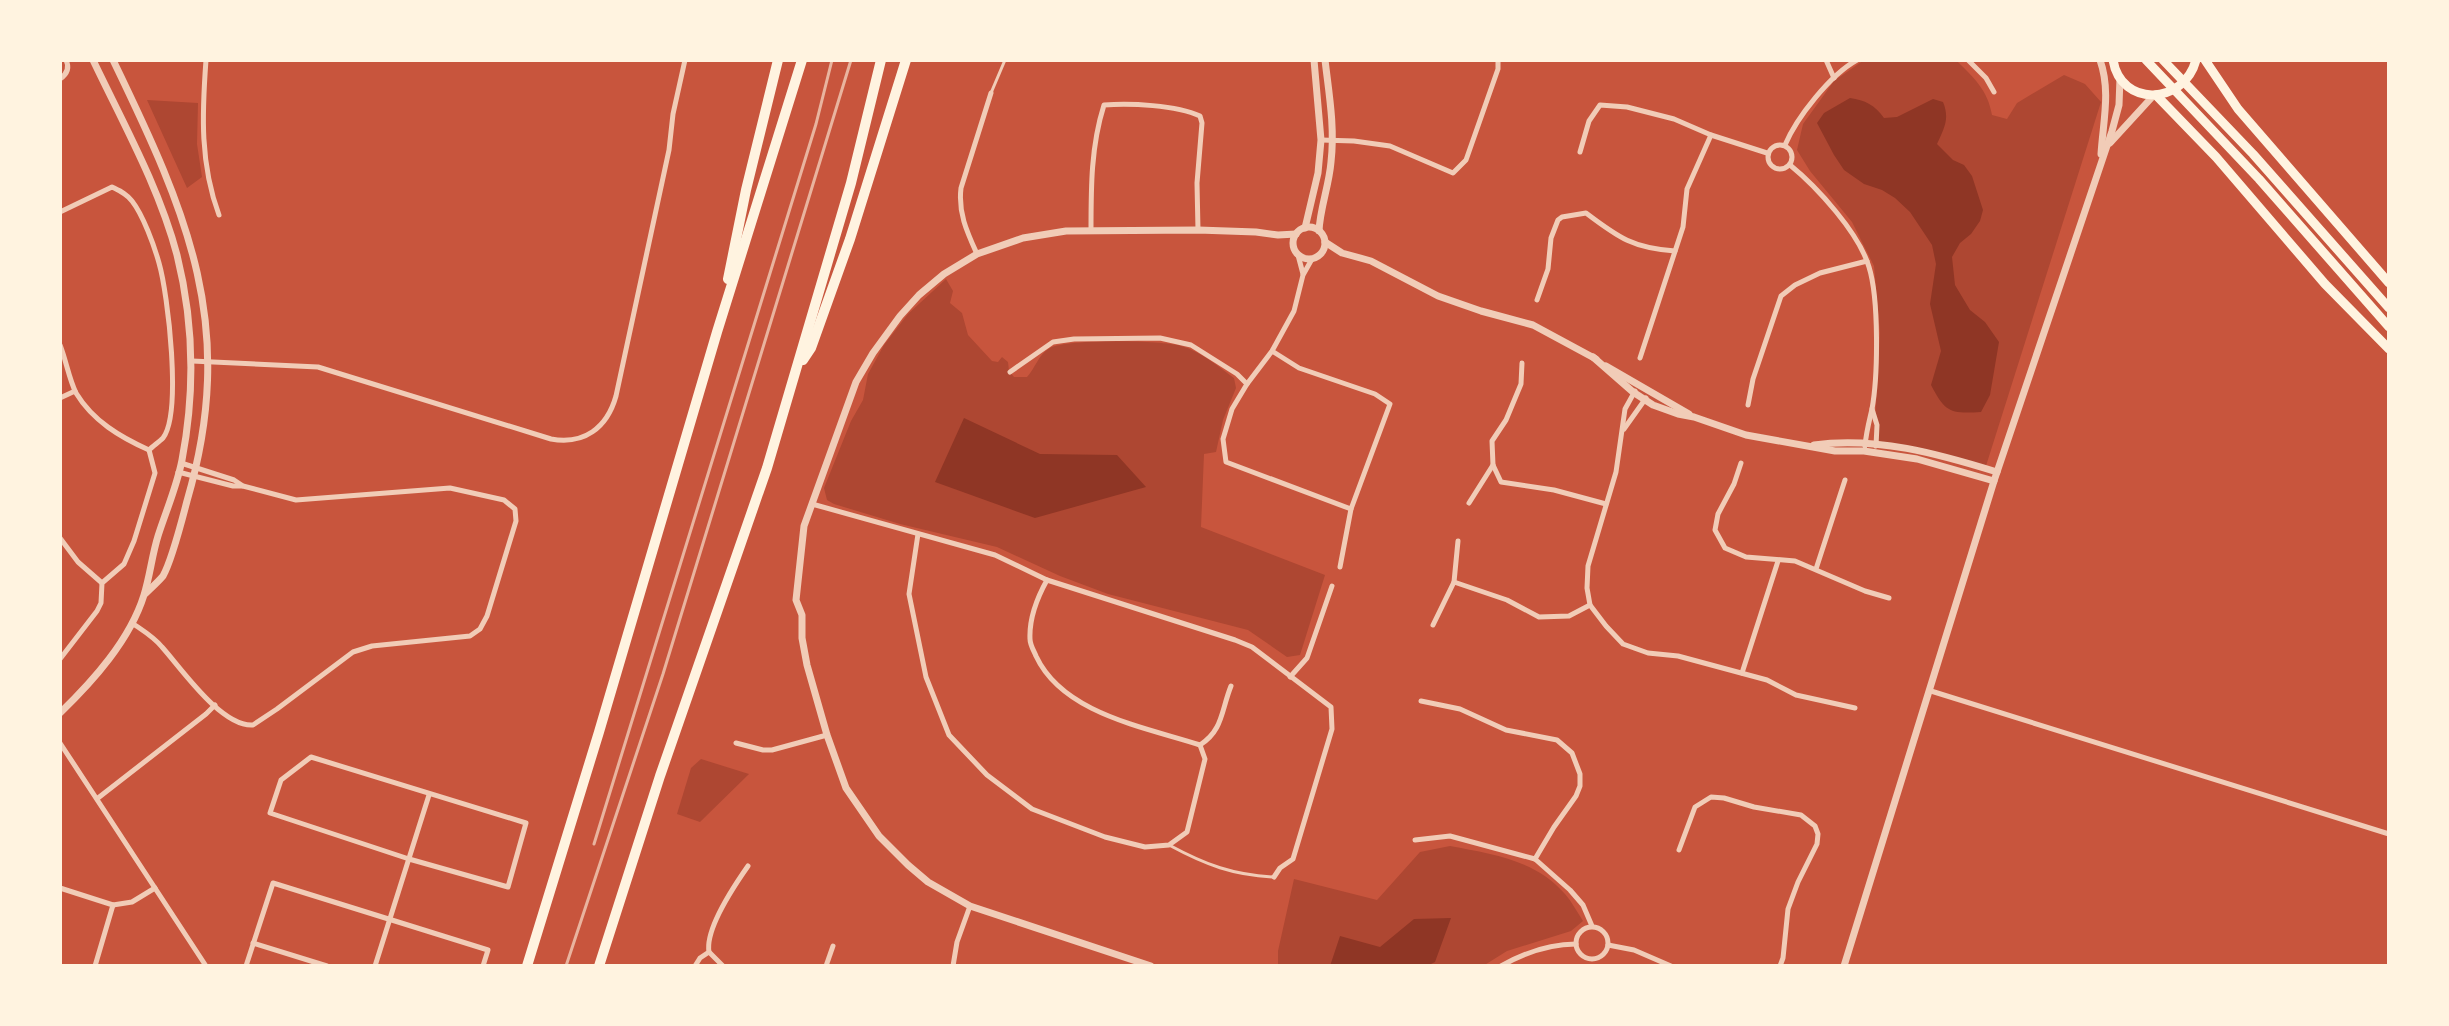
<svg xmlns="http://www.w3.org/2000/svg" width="2449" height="1026" font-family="'Fira Sans Condensed',sans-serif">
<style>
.green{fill:#ae4732}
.water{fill:#8f3625}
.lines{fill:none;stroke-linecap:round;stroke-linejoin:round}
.service{stroke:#f1ccb7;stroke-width:3}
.minor{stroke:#f1ccb7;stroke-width:5}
.tertiary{stroke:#f1ccb7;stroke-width:7}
.primary{stroke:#fff3e0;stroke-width:9}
.trunk{stroke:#fff3e0;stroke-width:9}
.motorway{stroke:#fff3e0;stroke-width:10}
.rail{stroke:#e9b49f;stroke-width:3}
</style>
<rect width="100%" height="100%" fill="#c8553d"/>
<g class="green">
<path d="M1864,60H1956C1973,77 1988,90 1992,115L2007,119L2017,103L2064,75L2085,84L2101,102L1985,469L1874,441L1880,333L1874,266L1852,222L1810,171L1797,150L1803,124L1834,81Z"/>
<polygon points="147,100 198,103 197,144 202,177 187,188"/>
<path d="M946,279L953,291L950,303L962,313L968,335L992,361L998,362L1002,357L1008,362L1009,371L1014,377H1027C1036,367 1038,355 1050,348C1067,339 1160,340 1181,346C1200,351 1218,366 1234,378L1236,388L1223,420L1216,452L1204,454L1201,527L1325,575L1300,655L1287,657L1248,630L1108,594L1060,576L997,547L900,524L834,504L827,500L824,488L851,421L863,400L868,374L884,345L908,314Z"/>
<polygon points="701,759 749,774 700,822 677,814 691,768"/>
<path d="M1450,846C1492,854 1536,860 1565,894C1572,902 1577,912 1583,921L1571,931L1507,951L1483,966H1278V951L1294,879L1377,900L1420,852Z"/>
</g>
<g class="water">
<path d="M1850,98C1865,100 1875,105 1884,118L1897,117L1933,99L1943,102C1950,119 1944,128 1937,144L1953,160L1964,165L1972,176L1983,210L1980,221L1971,234L1960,243L1952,257L1955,285L1970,310L1985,322L1999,342L1990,395L1981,412C1950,414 1945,412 1931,385L1941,351L1930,304L1936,264L1932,245L1910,212L1895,198L1882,190L1864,184L1844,170L1834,155L1817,123L1824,113Z"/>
<polygon points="964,418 1040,454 1117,455 1146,487 1035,518 935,482"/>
<polygon points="1451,918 1435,962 1427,966 1330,966 1340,936 1380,947 1414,919"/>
</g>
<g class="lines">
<g class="service">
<polyline points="991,93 1005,60"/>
<path d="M1169,845C1206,865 1233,875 1274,877"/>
</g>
<g class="minor">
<path d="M206,60C202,114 200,164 219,215"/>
<polyline points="1826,60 1834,78"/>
<polyline points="1968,60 1986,78 1994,92"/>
<path d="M60,79C67,74 70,68 66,60"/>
<polyline points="1321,140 1354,141 1390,146 1453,173 1466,160 1498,69 1498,60"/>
<circle cx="1780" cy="157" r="12"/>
<path d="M1785,145C1797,117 1830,75 1857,60"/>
<polyline points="1580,152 1589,121 1600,105 1627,107 1674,119 1711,135 1767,153"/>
<path d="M1790,165C1817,187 1859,233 1869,267C1879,299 1878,376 1872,409C1869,422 1866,433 1865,446"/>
<path d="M60,212L112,187C120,191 127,194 132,201C143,215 154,245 159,263C168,294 182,413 163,438C159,442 153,446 149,450L155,473L134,541L124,564L102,583L101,603L97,611L60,659"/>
<path d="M1091,230C1091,187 1091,146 1104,105C1130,103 1176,105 1200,116L1202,123L1197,183L1198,230"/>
<path d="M977,254C967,232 958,213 961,188L991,93"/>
<polyline points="1298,255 1303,274"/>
<path d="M1537,300L1548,269L1551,238L1558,220L1562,217L1586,213C1619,238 1633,248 1675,251"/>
<path d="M60,345C66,360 69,379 76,393C93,421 120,437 149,450"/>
<polyline points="1272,351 1299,368 1375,394 1390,404 1351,509 1226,462 1223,439 1232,409 1247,384 1272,351 1294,311 1303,275 1312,259"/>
<polyline points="1640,358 1683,227 1687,189 1711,135"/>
<path d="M192,361L318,367L551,439C584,445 607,428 616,396L669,150L673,114L685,60"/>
<polyline points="1522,363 1521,384 1506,420 1492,441 1493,465 1501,482 1554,490 1606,504"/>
<polyline points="1010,372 1053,342 1074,339 1160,338 1191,345 1237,374 1247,384"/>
<polyline points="1635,391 1625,409 1616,472 1588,566 1587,588 1590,605 1606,626 1623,644 1648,653 1678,656 1767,680 1796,695 1855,708"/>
<polyline points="60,398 75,391"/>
<polyline points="1748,405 1753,379 1781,296 1795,285 1820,273 1867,261"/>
<polyline points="1872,409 1877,425 1876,446"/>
<polyline points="1624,429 1646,398"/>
<polyline points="1741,463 1734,484 1718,514 1715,530 1725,548 1746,557 1795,561 1865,591 1889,598"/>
<polyline points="178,472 233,486 242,486"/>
<polyline points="1469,503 1493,465"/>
<polyline points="812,504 995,555 1047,580 1235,640 1252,647 1331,707 1332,729 1293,859 1280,868 1274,877"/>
<path d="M918,534L909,594L926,677L949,735L987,775L1032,809L1105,837L1145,847L1169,845L1187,832L1205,759L1200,745C1145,727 1063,714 1036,656C1034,651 1030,645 1030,639C1029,617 1037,598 1047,580"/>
<polyline points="60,538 78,562 102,583"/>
<polyline points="1340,567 1351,509"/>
<polyline points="1816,569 1845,480"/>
<polyline points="1454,582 1507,600 1539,617 1569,616 1590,605"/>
<path d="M132,623C142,630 154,637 162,647C181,668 221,727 253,725L277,709L353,652L372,646L470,636L480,629L487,616L516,521L515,509L504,500L450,488L296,500L243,486L234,480L181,463"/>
<polyline points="1433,625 1454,582 1458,541"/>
<polyline points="1742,673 1778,561"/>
<polyline points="1290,677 1307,658 1332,586"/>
<polyline points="1931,691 2389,834"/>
<polyline points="1421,701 1460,709 1506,730 1557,740 1572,753 1580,774 1580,786 1576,796 1554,827 1535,859"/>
<polyline points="60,743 206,966"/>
<polyline points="736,743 763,750 772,750 827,735"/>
<path d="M1200,745C1223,730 1221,711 1231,686"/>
<polygon points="311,757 526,823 508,887 409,859 270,813 281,780"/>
<polyline points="98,798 206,714 215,705"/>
<polyline points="1415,840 1450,836 1535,859 1570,890 1583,905 1592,926"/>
<polyline points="1679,850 1695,807 1711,797 1724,798 1754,807 1801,815 1815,826 1818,834 1817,844 1798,882 1788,909 1783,958 1780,966"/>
<polyline points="60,888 113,905 132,902 155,888"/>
<circle cx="1592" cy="943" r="16"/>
<polyline points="253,943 327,966"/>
<polyline points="1608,945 1634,950 1671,966"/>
<polyline points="95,966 113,905"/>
<polyline points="246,966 273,883 488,950 483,966"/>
<polyline points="375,966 429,795"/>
<polyline points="695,966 700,958 709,952"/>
<path d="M723,966L709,952C705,929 734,886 748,866"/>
<polyline points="826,966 833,946"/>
<polyline points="953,966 957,942 970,906"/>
<path d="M1501,966C1524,953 1550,944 1576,944"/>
</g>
<g class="tertiary">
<path d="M113,60C188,215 238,327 187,501C182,520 172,560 163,576C158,582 151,588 146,593"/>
<path d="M2100,60C2111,91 2103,122 2101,154"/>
<polyline points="2110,143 2154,95"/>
<circle cx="1309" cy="243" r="16"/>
<polyline points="1305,228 1318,173 1321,140 1314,60"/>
<path d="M1319,231C1320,208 1329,186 1331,162C1335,127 1329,94 1325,60"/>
<polyline points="1325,242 1342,253 1371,261 1438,296 1481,311 1533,325 1596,359"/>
<polyline points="1593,357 1633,392 1653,405 1678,414 1694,417 1746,435 1835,451 1864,451 1917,459 1994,481"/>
<polyline points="1606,366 1689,414"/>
<path d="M1814,445C1875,436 1939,454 1997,472"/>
<path d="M60,713C93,681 130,640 144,595C150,576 152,555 158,536C166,511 177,486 182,460C195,392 194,323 177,255C159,187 123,123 93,60"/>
<polyline points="1151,966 970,906 928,882 908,865 879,836 846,788 827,735 807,665 802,638 802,615 796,600 804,526 856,382 873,353 900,316 919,295 944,274 977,254 1023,238 1066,231 1198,230 1256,232 1278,235 1296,234"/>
<polyline points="1844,966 1994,481 2112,131 2119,105 2120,78"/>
</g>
<g class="primary">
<polyline points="2146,60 2259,179 2389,327"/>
<polyline points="2163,60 2253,154 2389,308"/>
</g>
<g class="trunk">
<path d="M2113,60C2121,108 2184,105 2196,60"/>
<polyline points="2205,60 2238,109 2389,283"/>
<polyline points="2156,95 2216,157 2325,284 2389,349"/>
</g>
<g class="motorway">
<polyline points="728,279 746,190 778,60"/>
<polyline points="803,360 811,348 850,239 906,60"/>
<polyline points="527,966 599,732 717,332 802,60"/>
<polyline points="599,966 660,776 767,468 851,183 881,60"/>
</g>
<g class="rail">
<polyline points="594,844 816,124 832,60"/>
<polyline points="566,966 663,674 851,60"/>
</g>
</g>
<rect width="2449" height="1026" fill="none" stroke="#fff3e0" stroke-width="124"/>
</svg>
